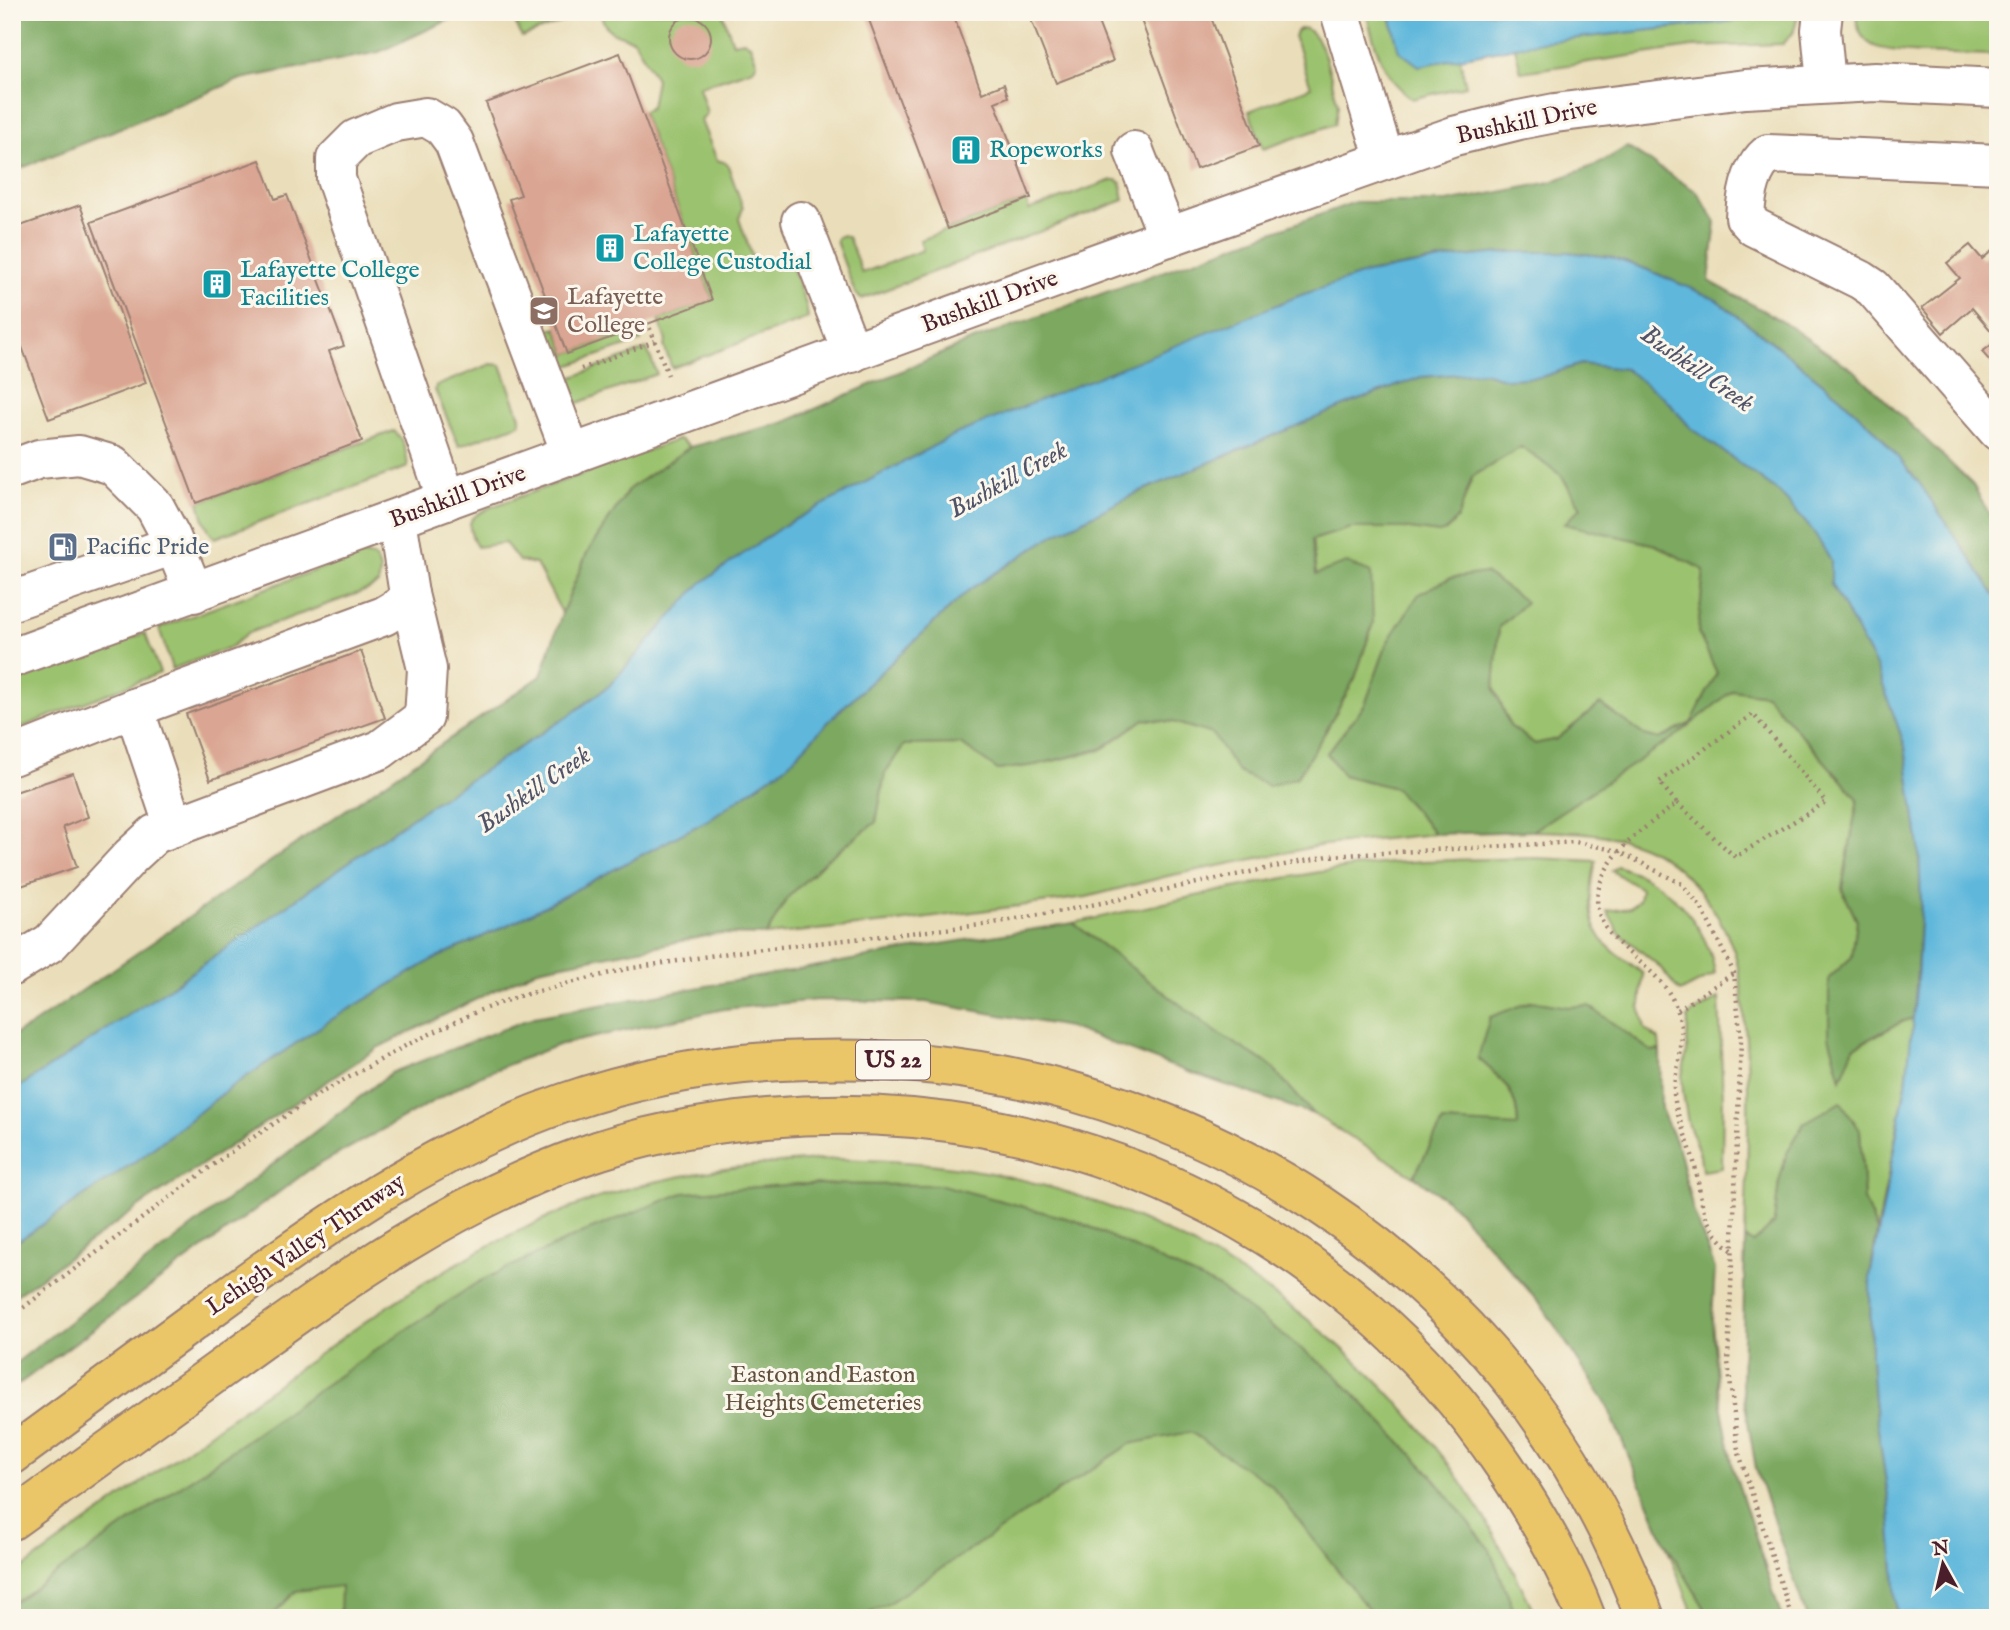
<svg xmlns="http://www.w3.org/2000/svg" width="2010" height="1630" font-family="'IM FELL English',serif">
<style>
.green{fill:#9bc26e;stroke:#72704c;stroke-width:2}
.forest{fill:#7ca861;stroke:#636446;stroke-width:2}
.water{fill:#5eb7db;stroke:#546b83;stroke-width:2}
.building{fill:#daa693}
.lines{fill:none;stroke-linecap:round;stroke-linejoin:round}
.minor-casing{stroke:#9a7e72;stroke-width:42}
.highway-casing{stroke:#9a7e72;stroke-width:42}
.path{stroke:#9a7e72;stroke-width:4.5;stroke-dasharray:2 5;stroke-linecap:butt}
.minor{stroke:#fff;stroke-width:38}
.highway{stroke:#eac669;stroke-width:38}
.labels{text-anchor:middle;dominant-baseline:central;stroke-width:6;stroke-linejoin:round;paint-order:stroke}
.shield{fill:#fbf7ec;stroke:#7f6065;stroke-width:2}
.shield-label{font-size:23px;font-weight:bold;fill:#4a1f2b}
.street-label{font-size:24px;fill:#4a1f2b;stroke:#fbf7ec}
.culture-label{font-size:24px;fill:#0d838f;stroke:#fbf7ec;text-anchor:start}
.education-label{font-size:24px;fill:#785e54;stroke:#fbf7ec;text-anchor:start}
.service-label{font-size:24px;fill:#4e5e75;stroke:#fbf7ec;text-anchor:start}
.park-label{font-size:24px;fill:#62503f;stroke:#fbf7ec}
.water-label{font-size:26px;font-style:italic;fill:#515469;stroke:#fbf7ec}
</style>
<rect width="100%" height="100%" fill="#fbf7ec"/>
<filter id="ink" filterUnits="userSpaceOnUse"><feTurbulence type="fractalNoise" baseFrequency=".0143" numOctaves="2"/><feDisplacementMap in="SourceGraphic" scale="14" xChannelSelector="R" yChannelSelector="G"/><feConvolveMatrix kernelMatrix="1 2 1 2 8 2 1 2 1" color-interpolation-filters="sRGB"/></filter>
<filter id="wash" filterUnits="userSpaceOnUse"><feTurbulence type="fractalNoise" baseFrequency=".00686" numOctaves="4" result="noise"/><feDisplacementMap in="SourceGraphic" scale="28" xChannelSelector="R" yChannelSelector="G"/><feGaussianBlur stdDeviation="1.57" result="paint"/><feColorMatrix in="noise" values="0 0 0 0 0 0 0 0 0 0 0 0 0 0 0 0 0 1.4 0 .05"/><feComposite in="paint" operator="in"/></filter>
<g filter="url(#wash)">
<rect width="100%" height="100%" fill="#eadeba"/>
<g class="green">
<polygon points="517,12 589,12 522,37 514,21"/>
<path d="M600,12H722L733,43L744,41L750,44L757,63L753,69L699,87L707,113L701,121L717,160L727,163L743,208L739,219L753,259C764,271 777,258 791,264L806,305L808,318L672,368L664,346L666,341L659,320L712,299L642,112L651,107L656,79L634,40C614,33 606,34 600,12Z"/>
<path d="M1366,12H1799L1793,33L1783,44L1692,47L1521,72L1514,43L1459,54L1466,86L1412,99C1382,77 1375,46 1366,12Z"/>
<path d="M1856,12H1998V55C1974,54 1888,55 1872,45C1860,38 1856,25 1856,12Z"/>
<path d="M1304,28C1325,35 1332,85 1338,105L1335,124L1263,149L1249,111L1311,87L1294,36L1297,30Z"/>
<polygon points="1112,180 1117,180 1121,183 1124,200 861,299 855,293 836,241 838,237 843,235 848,237 862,273 923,250 920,240 1026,200 1029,210"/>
<polygon points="556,328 567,354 636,328 641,341 559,369 547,331"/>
<polygon points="647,349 657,374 575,404 565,380"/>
<polygon points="491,364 501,365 520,417 520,424 459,446 435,390 436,386"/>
<path d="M394,431C405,440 406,452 408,467L215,538L210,533L204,520L199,502Z"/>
<path d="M679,439L690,447L629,489L587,553L562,613L536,564L519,561L505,543L477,547C465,522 467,519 491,507Z"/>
<path d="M1521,447L1561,475L1581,508L1565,523L1656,545L1704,570L1698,632L1717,673L1692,723L1733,690L1766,695L1858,799L1842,888L1857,921L1852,957L1829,979L1841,1077L1854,1047L1903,1021L1914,1018L1906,1084L1877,1231L1864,1200L1860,1130L1779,1182L1774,1223L1753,1244L1745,1238C1747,1167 1751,1096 1745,1025C1743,1001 1741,973 1734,951C1719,909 1684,863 1642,846C1606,831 1570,832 1532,831L1690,724L1660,739L1644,735L1600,705L1557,739L1535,744L1510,726L1494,687L1499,627L1526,602L1388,641L1365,705L1327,753L1343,775L1395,788L1435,834L1324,845L1168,876L1087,897L898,922L766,935L787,898L827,859L876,822L885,773L904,745L961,744L998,770L1035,765L1101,750L1144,719L1173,722L1213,734L1238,772L1297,777L1324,734L1355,678L1373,623L1316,574L1312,540L1351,528H1403L1439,533L1458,517L1472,477Z"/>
<path d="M359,554L374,557C381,567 381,572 378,584L367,590L248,633L231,647L172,669L159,628Z"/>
<polygon points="145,633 160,673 12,731 12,681"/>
<path d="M1537,858L1596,861C1590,888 1585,925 1608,946C1618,957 1632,963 1643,974L1640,1006L1645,1029L1659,1040L1660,1050L1651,1051L1589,1006L1567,1007L1532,1001L1478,1058C1503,1081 1517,1089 1518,1127L1443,1122L1414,1176L1313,1114L1270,1065L1216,1032L1073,923C1162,904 1250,882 1340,869C1404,859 1472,860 1537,858Z"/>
<path d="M1617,866C1627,870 1638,873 1647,878C1681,897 1710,935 1715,974L1680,992L1659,966L1619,933L1607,911L1630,908L1639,900L1641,889L1612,871Z"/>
<polygon points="1719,998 1723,1100 1722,1168 1702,1171 1700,1155 1688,1123 1683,1093 1682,1075 1687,1052 1688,1018 1691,1014"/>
<path d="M837,1159C871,1160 905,1161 938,1165C1138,1188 1327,1301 1447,1462C1483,1511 1511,1563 1537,1618H12V1576C97,1515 181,1454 265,1393C370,1317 475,1240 598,1198C675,1172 756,1163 837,1159Z"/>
<polygon points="1665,1542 1709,1615 1713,1618 1695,1618"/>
</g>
<g class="forest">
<polygon points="12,12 466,12 379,52 241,79 12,172"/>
<polygon points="1627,147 1697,192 1716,222 1709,281 1777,318 1856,372 1973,485 1998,529 1998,600 1920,484 1876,431 1840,397 1774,343 1715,299 1648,270 1610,257 1567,252 1511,252 1452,258 1367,273 825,505 783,526 745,553 667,621 609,686 570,715 423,810 171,987 12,1092 12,1036 29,1027 541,676 562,613 587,553 629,489 690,447 783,423 968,342 1355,202 1447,202 1500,192 1551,182 1598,164"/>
<polygon points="1581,364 1625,369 1664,397 1690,427 1780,493 1814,532 1832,561 1831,584 1876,666 1905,746 1919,847 1921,903 1914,1018 1903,1021 1854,1047 1841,1079 1829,1036 1829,978 1852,957 1857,921 1842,889 1858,799 1766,695 1733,690 1679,734 1532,831 1435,834 1395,788 1343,775 1327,753 1365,705 1388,641 1419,594 1450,578 1485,573 1526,602 1499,627 1494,687 1510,726 1535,744 1557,739 1600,704 1644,735 1660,739 1691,723 1717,673 1698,632 1704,570 1656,545 1564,524 1581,507 1561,475 1521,447 1472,477 1458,517 1446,531 1439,533 1403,528 1351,528 1312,540 1316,574 1347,563 1371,573 1373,623 1355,678 1324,734 1297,777 1269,786 1238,772 1213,734 1173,722 1144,719 1101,749 1035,765 998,770 961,744 904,745 885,773 876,822 827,859 787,898 766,935 717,934 538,969 379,1047 143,1204 12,1298 12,1245 143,1156 231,1087 329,1021 432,960 518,920 708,820 786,766 838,712 969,590 1055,534 1139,492 1353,402 1421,377 1484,372 1507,379 1541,377"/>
<polygon points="1073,923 1216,1032 1270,1065 1313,1114 1188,1072 1068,1027 926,1002 818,1000 724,1009 558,1045 479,1076 309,1170 12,1389 12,1366 391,1073 534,1017 941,944"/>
<path d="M1532,1001L1567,1007L1589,1006L1651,1051L1660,1050L1661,1109L1678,1148L1693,1210L1715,1269L1712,1320L1718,1388L1733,1468L1782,1618H1713L1709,1615L1665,1542L1607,1405L1540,1303L1453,1205L1414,1176L1443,1122L1518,1126C1518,1090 1502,1080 1478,1058L1490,1017Z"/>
<polygon points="1841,1102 1860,1130 1864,1200 1877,1231 1870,1277 1871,1356 1874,1401 1890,1509 1897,1618 1807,1618 1756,1469 1742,1386 1745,1238 1753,1243 1774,1223 1779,1182 1787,1153 1804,1123"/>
<polygon points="797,1184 942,1185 1077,1221 1218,1287 1334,1373 1430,1473 1490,1550 1517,1618 1375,1618 1271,1485 1190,1432 1130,1444 889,1603 860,1618 340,1618 341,1586 296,1591 270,1618 12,1618 12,1604 387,1342 478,1282 584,1232 683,1193"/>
</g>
<g class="water">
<polygon points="1389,12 1760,12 1746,20 1541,42 1419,66 1399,51"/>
<polygon points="1511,252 1567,252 1610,257 1648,270 1715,299 1773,343 1840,397 1876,431 1920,484 1998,600 1998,1618 1897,1618 1890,1509 1874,1401 1871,1356 1870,1277 1906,1084 1917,981 1921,903 1919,847 1905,746 1876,666 1831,584 1831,561 1814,532 1780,493 1690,427 1664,397 1625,369 1581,364 1541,377 1507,379 1484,372 1421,377 1353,402 1139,492 1055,534 969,590 838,712 786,766 708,820 518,920 432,960 329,1021 231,1087 143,1156 12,1245 12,1092 171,987 423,810 570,715 609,686 700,584 783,526 956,434 1301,295 1367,273 1453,258"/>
</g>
<g id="blocks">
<g class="building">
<polygon points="866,12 952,12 982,93 1004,84 1008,97 995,102 1031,198 948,229"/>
<polygon points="1028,12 1094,12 1113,61 1056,83"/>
<polygon points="1138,12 1209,12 1259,146 1196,169"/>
<circle cx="690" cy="38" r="21"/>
<polygon points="620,53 712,300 567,354 509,199 521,195 486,103"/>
<polygon points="260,160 275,199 287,195 344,346 329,351 362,441 196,503 91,222"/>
<polygon points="80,205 146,383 49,419 12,320 12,229"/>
<polygon points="1970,245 1982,259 1998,246 1998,339 1972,308 1943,333 1922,308 1960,278 1947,263"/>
<polygon points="1998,340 1998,370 1982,352"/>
<polygon points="361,651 385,718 210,780 186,714"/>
<polygon points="73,773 88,817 63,827 77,867 12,889 12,793"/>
</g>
</g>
</g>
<g filter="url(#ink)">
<use href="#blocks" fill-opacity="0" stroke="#9a7e72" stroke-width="2"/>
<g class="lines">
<g class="minor-casing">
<g id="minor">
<polyline points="1340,12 1385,160"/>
<polyline points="1823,12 1821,30 1826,83"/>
<polyline points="1134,151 1168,237"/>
<path d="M1998,164L1768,154C1751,168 1746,195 1745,217L1754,227L1861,280L1873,288L1998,431"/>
<polyline points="801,221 852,353"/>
<polyline points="12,469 39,459 79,455 113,465 155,507 171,537 194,593"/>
<polyline points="447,500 336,179 336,159 356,139 396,122 426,117 443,127 454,142 572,456"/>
<polyline points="12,601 174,545"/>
<polyline points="12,658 1168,237 1454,136 1519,120 1555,113 1745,89 1875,82 1998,88"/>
<polyline points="134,708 384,616 404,604 409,594"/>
<polyline points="12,756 134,708 174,827 380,750 424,717 427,669 409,594 397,519"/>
<polyline points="12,966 50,943 131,856 155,834 174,827"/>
</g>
</g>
<g class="highway-casing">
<g id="highway">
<path d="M12,1455C79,1406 146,1356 213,1307C322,1227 435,1148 564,1103C642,1076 726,1062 809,1060C1177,1048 1519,1268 1645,1618"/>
<path d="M12,1520C87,1466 162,1412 236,1358C347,1278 451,1204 580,1157C640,1135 703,1124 767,1118C1057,1092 1342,1223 1505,1467C1536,1514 1566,1564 1586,1618"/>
</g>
</g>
<g class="path">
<polyline points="655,341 668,375"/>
<polyline points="581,369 655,341 648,324"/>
<path d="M1677,803L1735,857L1826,802L1753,714L1659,782L1677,803C1648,826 1606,851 1598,892C1590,936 1643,957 1665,987C1677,1003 1684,1027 1681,1047C1680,1063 1673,1078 1674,1094C1676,1116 1686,1135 1692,1155C1704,1194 1695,1221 1732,1250"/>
<polyline points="1678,1010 1734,973"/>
<polyline points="12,1316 225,1156 317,1095 407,1045 478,1011 519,996 626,969 735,952 982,925 1067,910 1328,856 1576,842 1618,851 1682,884 1702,909 1734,973 1741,1041 1728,1362 1738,1450 1792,1618"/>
</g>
<use href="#minor" class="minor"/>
<use href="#highway" class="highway"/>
</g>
</g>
<defs>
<g id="building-square" transform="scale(1.575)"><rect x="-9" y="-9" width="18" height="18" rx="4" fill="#0f9aa8" stroke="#fbf7ec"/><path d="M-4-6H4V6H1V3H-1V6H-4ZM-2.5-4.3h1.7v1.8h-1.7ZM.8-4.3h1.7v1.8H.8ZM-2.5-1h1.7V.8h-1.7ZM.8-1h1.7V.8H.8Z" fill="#fff"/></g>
<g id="university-square" transform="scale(1.575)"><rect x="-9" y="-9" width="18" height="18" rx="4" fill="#8d6e63" stroke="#fbf7ec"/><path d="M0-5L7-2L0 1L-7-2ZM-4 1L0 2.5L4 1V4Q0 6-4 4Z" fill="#fff"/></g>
<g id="fuel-square" transform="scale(1.575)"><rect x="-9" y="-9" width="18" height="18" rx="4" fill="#5c6f8a" stroke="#fbf7ec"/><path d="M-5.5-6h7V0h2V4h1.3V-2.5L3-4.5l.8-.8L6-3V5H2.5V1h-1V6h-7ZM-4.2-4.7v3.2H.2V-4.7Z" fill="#fff"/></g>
</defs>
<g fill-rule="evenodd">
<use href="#building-square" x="966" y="150"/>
<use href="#building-square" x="610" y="248"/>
<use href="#building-square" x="217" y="284"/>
<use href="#university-square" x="544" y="311"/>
<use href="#fuel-square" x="63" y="547"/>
</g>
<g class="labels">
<rect class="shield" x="856" y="1040.5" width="74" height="39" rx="5"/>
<g class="shield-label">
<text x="893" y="1060">US 22</text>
</g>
<g class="street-label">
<text transform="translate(1527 122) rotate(-12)">Bushkill Drive</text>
<text transform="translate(990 302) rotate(-20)">Bushkill Drive</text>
<text transform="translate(458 497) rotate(-20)">Bushkill Drive</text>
<text transform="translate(306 1245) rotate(-34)">Lehigh Valley Thruway</text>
</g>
<g class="culture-label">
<text x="989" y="150">Ropeworks</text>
<text x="633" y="234">Lafayette<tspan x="633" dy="28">College Custodial</tspan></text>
<text x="240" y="270">Lafayette College<tspan x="240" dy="28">Facilities</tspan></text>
</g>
<g class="education-label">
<text x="567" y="297">Lafayette<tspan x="567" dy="28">College</tspan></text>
</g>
<g class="service-label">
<text x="86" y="547">Pacific Pride</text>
</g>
<g class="park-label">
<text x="823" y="1375">Easton and Easton<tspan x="823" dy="28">Heights Cemeteries</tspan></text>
</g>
<g class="water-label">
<text transform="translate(1697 369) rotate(35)">Bushkill Creek</text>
<text transform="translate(1008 480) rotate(-29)">Bushkill Creek</text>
<text transform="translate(534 790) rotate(-35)">Bushkill Creek</text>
</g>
</g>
<rect width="2010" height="1630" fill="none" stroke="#fbf7ec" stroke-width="42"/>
<g transform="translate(1943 1564) rotate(352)" stroke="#fbf7ec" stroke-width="5" paint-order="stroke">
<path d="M0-5L12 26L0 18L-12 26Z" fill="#4a1f2b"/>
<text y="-10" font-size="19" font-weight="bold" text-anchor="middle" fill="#4a1f2b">N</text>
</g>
</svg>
